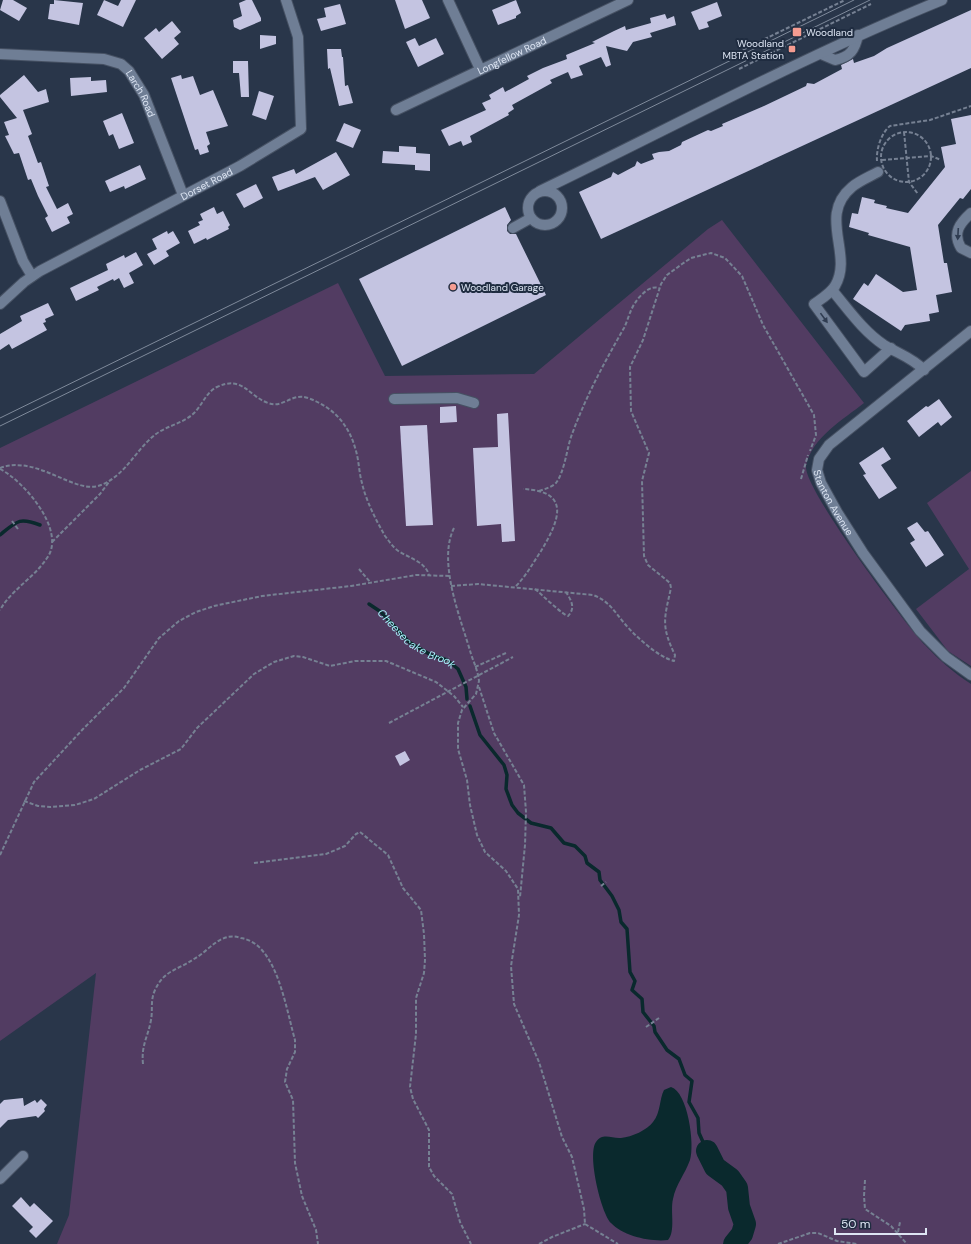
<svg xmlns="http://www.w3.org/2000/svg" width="971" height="1244" font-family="'DM Sans',sans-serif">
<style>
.green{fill:#523c62}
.water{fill:#0a292d}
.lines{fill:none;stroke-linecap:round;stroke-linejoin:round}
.stream{stroke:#0a292d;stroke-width:3.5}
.river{stroke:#0a292d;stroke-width:22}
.building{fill:#c4c4e1}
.minor-casing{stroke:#465163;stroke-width:12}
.path{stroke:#768193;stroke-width:2;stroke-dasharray:4 2;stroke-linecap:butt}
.minor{stroke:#6f7e95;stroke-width:10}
.tram{stroke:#7f8a9b;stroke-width:1}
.path-bridge{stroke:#768193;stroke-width:2;stroke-dasharray:4 2;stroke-linecap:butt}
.oneway{fill:#2f3c51}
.poi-dot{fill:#f59c91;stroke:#1f2c40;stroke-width:1.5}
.labels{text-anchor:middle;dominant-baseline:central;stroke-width:4;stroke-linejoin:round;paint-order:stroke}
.poi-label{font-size:10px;fill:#dde5f3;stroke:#1f2c40;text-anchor:start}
.street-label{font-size:10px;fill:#dde5f3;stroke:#1f2c40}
.water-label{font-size:11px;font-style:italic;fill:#a8f0fb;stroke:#1f2c40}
</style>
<rect width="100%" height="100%" fill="#29364a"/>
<g class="green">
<path d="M722,220L864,403C844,419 811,438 806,466C803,488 905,624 925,645C939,660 954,673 971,684V1244H57L69,1215L96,973L0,1041V448L338,283L385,376L534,374L708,229Z"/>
<polygon points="971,471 971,666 948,651 916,609 969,569 927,503"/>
</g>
<path class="water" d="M671,1087C688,1092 695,1145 690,1160C685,1174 676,1184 673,1199C670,1211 676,1231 668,1240C650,1242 623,1236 611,1223C601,1213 587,1154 596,1142C603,1132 612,1139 621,1138C632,1137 647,1130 653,1122C661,1112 659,1100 664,1090Z"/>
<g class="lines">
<g class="stream">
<path d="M0,535C17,521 19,517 40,525"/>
<path id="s1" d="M369,604L381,612L409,642L431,655L447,660L458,669L466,687L467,699"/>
<polyline points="470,706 480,735 504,765 507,775 506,789 512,805 518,813 531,823 551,828 564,843 575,846 585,856 587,863 599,872 600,880 612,896 619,910 621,922 627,929 630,972 635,981 632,990 642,999 643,1012 654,1026 655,1032 667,1050 679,1059 685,1075 692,1081 689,1102 698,1118 699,1133 707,1151"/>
</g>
<polyline class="river" points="707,1151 715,1167 730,1178 737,1188 739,1207 745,1224 742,1234 734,1244"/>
</g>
<g class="building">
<polygon points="3,0 13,0 27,8 19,21 0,10"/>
<polygon points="54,0 83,3 79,25 48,19 50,4 54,4"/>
<polygon points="104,0 118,6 121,0 136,0 123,27 97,15"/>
<polygon points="246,0 252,0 261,18 261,21 240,30 234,27 233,20 242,16 239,3"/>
<polygon points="395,0 422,0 430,18 405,29"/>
<polygon points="516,0 521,13 516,16 516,18 498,25 492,10"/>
<polygon points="717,2 722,16 707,22 709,27 699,30 691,12"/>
<polygon points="340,4 346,24 321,31 317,19 326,17 324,8"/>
<polygon points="971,10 971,68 601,239 579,192 611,177 613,172 618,175 635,166 637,161 641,164 654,159 652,154 659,152 669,151 681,145 682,142 708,130 711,131 723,126 722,124 764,106 806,86 807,83 814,84 842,69 841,65 853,59 854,63 874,56 887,48"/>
<polygon points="665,14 667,19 674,16 676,25 650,33 652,37 633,42 627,51 606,46 611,65 606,67 601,57 579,66 583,75 571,79 568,72 550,80 552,83 512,105 514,109 508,113 509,115 470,136 472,142 463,146 461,141 449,146 441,130 486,110 482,103 491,99 489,95 503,87 505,92 529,79 527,76 543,68 567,59 566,55 595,43 592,42 614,31 625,26 626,30 651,23 650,18"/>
<polygon points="172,21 181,32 174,38 179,44 162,59 144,38 156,28 159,32"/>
<polygon points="260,35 276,36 276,44 260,49"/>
<polygon points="415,38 419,46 436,38 444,54 418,67 406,42"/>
<polygon points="327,49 341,49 342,57 343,57 345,86 348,85 353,103 339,106 330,68 328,69"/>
<polygon points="233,61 248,61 249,97 241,97 239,73 233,73"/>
<polygon points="24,75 38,92 46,89 49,102 23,110 32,134 28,136 38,163 41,162 49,186 46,187 57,209 68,203 73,214 67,217 70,223 52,232 45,218 48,216 38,196 31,179 28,180 19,153 14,154 5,136 9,135 4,122 17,118 0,97 0,95"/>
<polygon points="181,75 182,79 193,76 200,95 213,90 228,126 206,132 210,144 207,146 209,152 200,155 198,149 195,150 171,78"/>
<polygon points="91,77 91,81 106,80 107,92 71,96 70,78"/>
<polygon points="259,91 274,96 266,120 252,115"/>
<polygon points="122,113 134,143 119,149 113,134 109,136 103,121"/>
<polygon points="971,115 971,189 963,199 960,198 938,225 944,263 947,263 952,292 936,295 939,312 929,314 930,321 905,325 901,331 853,299 864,283 868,286 876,274 903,292 917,290 910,247 868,235 869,233 849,227 852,213 858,214 862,197 875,200 874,203 887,206 886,208 908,213 945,167 941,147 956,144 951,119"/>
<polygon points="344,123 361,130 353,148 336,141"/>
<polygon points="399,146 416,147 416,153 430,154 430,171 415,170 415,165 382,163 383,151 399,152"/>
<polygon points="336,152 350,175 323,190 315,177 278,191 272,177 294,169 296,174"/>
<polygon points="140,165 146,179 125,189 124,186 110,192 105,181"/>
<polygon points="256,184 263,198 244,208 236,194"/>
<polygon points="214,207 217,214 223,211 230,225 228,227 229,229 207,240 206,238 194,244 188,231 200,225 198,222 203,220 200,214"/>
<polygon points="505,207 511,220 507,225 507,231 510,234 516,234 546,295 402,366 359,279"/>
<polygon points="167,231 168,234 173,231 180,243 166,251 169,256 154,265 147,254 157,249 152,239"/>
<polygon points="136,252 143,265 129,273 134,283 124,288 119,278 114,281 113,279 97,287 99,290 76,301 70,288 108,270 106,264 124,255 125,258"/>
<polygon points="48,303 54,315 45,319 46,322 43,323 47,330 12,349 9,344 0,350 0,334 22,321 20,316"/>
<polygon points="939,399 952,417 941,426 938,422 919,437 907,421 926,406 928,407"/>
<polygon points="456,406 457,422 440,423 440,407"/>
<polygon points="508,413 515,541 502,542 501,524 477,526 473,448 498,447 497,414"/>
<polygon points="427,425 433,525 406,526 400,426"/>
<polygon points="883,447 891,459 881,465 897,488 879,499 863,475 866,474 859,463"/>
<polygon points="917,522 925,532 928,531 944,555 926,567 910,543 915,540 907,528"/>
<polygon points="405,751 410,760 400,766 395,756"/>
<polygon points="23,1098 24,1106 35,1100 37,1103 41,1099 47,1105 44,1109 45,1111 38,1118 36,1116 8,1120 0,1128 0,1104 4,1100"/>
<polygon points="21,1197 30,1207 34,1203 53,1221 36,1238 29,1231 33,1227 12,1206"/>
</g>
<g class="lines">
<g class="minor-casing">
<g id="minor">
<polyline points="448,0 480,69"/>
<path id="s2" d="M0,54L104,59L121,64L129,71L144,95L183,195"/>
<path d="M821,54L835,60C850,57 855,50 858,35"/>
<path id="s3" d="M396,110L628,0"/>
<path d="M878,172C869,177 859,181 852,187C817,216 854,254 835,286C830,294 821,299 814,304L864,372L891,348"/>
<circle cx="545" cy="208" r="17"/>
<path d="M540,191C673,127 804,56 942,0"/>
<polyline points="0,201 23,261 32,276"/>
<path d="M971,213C960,223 952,233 961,248L971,253"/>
<polyline points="513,228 531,218"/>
<path d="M832,290C848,309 863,331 884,345C897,353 913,358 924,370"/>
<path id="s4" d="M0,304L24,282L40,271L240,166L301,129L298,37L286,0"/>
<path id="s5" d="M971,331L829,445L819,459L817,470L821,483L837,512L863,553L920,631L946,657L971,675"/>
<polyline points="394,399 457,398 474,403"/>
<polyline points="0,1179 23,1156"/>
</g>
</g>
<g class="path">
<polyline points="732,55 845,0"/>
<polyline points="739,69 871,4"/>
<polyline points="904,132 909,182 918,194"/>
<circle cx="906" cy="157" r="25"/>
<polyline points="882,160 931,156 941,160"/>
<path d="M877,161C876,150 881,133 890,126L930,120L971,106"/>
<path d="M0,468C37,454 76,496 101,485C126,475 136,449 156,434C167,426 183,423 193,414C202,406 206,392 217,387C243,375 248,396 268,403C283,409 292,392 308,398C333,407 349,424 356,451C359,461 359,473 362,483C366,501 376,520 385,536C389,541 392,546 397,550C408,558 425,561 429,575"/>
<path d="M0,469C24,481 67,531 47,558C34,578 12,589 0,610"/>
<polyline points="801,479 808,455"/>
<path d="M539,491C545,489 552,487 556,483C564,473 567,449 571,437C585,398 604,363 624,328C628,320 630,310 635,303C640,295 650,285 659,288"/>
<polyline points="12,521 18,529"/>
<path d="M454,528C437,562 461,619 471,654C474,663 478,671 479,681L476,694L462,710L458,723V749L467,780L470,805L477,835L485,852L506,871L518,889L519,915L511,966L514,1004L539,1062L562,1137L572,1157L584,1209L585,1224"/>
<polyline points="52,542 100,494 109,482"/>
<polyline points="359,569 370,582"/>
<path d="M451,586L478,584L593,595C609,601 614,611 625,624C635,636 658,657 674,661L675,655C661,626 664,619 671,588L670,583L648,565L644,556L642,481L649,453L631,411L630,367L643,340L661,284L667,275L682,264L691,258L711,253L725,258L742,276L763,325L814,415L816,435L810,451"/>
<path d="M516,586C526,576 533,563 541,551C559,521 572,491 523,489"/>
<path d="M535,589C541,594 564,616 568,616C576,608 571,600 566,592"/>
<polyline points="447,663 449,657"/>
<polyline points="475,667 506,653"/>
<polyline points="479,687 494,733 524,785 526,812 525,845 520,897"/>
<polyline points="24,801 38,806 50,807 75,805 94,799 140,770 181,749 197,728 254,674 274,662 294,656 303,657 330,666 355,661 386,661 436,682 454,696 463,707"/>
<polyline points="0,855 34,782 83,729 124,688 159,638 179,621 196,612 214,606 262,596 351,586 416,575 450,576"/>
<polyline points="254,863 326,854 345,846 356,834 360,832 388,855 403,888 421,910 424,934 425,960 424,973 416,998 416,1034 410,1087 413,1099 429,1130 429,1167 434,1176 452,1194 460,1222 471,1244"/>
<polyline points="601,886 606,882"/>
<polyline points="646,1027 659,1018"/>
<path d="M143,1064C141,1045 148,1037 151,1020C153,1010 150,1001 155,990C164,970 178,970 194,959C210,950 221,931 241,938C247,939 253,942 258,946C280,966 287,1012 295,1040V1052L287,1069L285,1082L293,1100L295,1163L302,1196L316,1230L318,1244"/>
<polyline points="865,1180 864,1196 865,1209 891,1226 907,1244"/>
<polyline points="585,1224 618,1244"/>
<polyline points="898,1232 900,1222"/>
<polyline points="539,1244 552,1237 585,1224"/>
<polyline points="778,1244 810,1233 818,1233 837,1241 857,1244"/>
</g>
<use href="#minor" class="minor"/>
<g class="tram">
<polyline points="0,418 854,0"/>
<polyline points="0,426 870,0"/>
</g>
<polyline class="path-bridge" points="389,723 513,657"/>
</g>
<defs><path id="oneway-solid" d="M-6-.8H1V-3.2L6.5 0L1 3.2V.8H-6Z"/></defs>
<g class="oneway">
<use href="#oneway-solid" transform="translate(958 234) rotate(93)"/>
<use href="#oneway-solid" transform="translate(824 318) rotate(54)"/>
</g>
<g class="poi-dot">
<rect x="792" y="27" width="10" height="10" rx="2"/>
<rect x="788" y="45" width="8" height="8" rx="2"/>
<circle cx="453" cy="287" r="4"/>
</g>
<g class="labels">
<g class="poi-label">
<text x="806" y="32">Woodland</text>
<text x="784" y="43" text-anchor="end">Woodland<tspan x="784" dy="12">MBTA Station</tspan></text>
<text x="461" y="287">Woodland Garage</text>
</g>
<g class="street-label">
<text stroke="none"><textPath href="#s3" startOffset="128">Longfellow Road</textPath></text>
<text stroke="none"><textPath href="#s2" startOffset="158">Larch Road</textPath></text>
<text stroke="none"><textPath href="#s4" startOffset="240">Dorset Road</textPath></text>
<text stroke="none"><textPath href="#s5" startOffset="247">Stanton Avenue</textPath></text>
</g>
<g class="water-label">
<text stroke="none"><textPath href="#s1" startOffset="60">Cheesecake Brook</textPath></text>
</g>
</g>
<path d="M835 1228v6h91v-6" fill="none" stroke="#dde5f3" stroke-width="2"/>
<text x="841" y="1228" font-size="12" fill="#dde5f3" stroke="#1f2c40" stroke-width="3" paint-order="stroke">50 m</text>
</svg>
